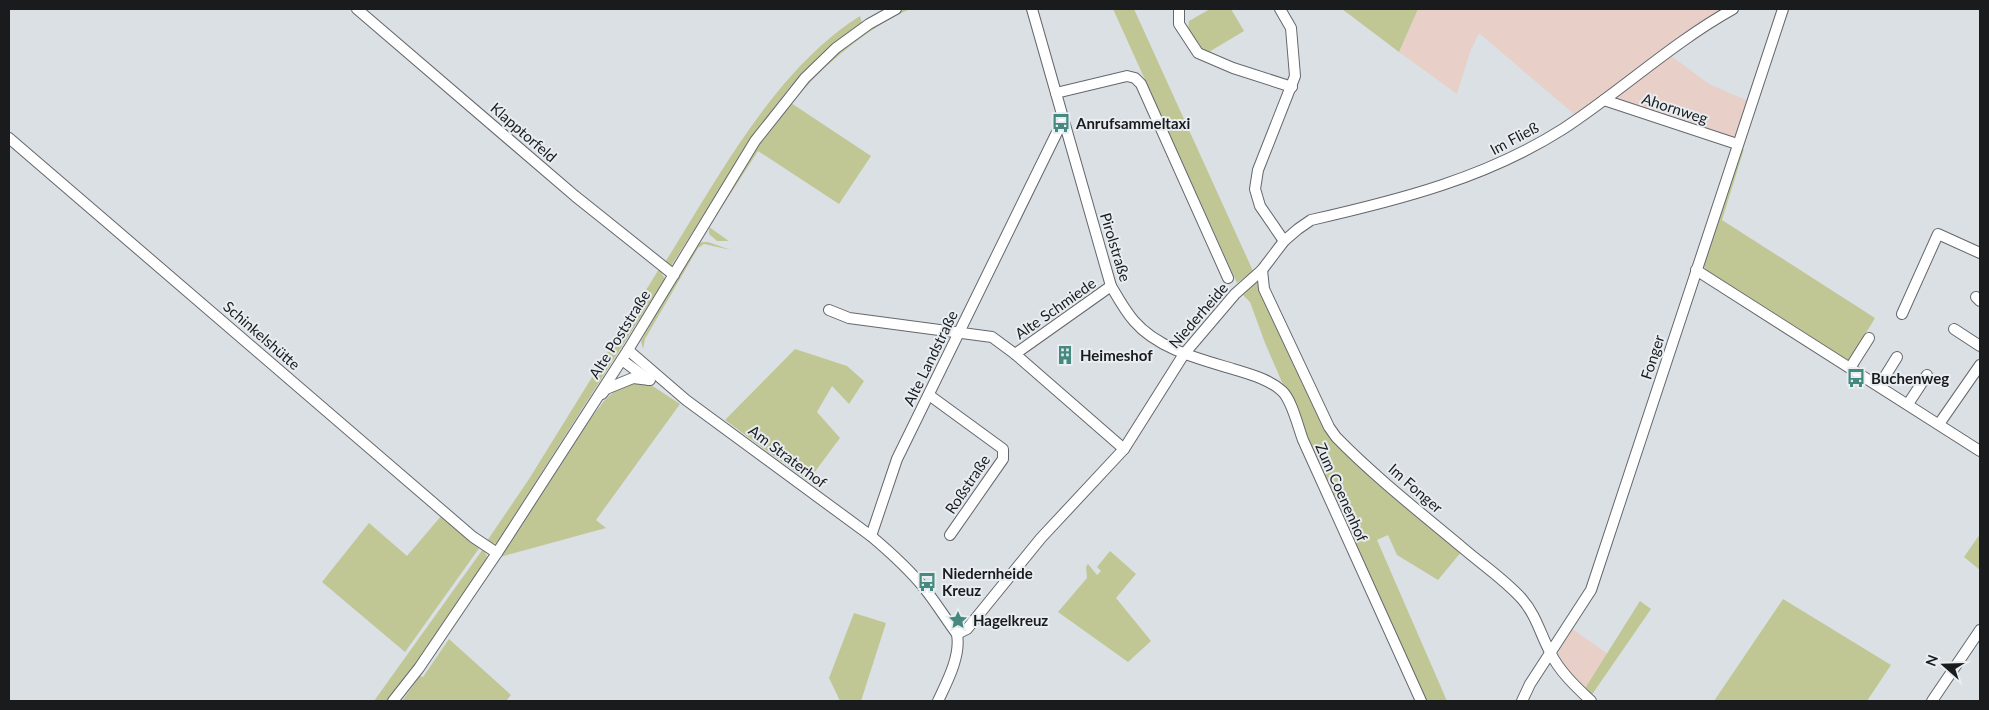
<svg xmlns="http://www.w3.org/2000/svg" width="1989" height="710" font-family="Lato,sans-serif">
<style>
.commercial{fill:#e8cfc8}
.green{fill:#c0c795}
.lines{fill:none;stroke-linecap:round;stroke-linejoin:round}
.minor-casing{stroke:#64686d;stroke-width:12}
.minor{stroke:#fff;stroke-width:10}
.labels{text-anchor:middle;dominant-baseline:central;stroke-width:4;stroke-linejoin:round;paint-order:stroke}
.street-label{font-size:15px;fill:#1a1b1d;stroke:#e8edf2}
.poi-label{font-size:15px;font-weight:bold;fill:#1a1b1d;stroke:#e8edf2;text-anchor:start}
</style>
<rect width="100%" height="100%" fill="#dbe0e5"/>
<g class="commercial">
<polygon points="1418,9 1726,9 1575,115 1479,33 1470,52 1457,94 1399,52"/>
<polygon points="1670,55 1709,84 1748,101 1737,136 1731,139 1616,101 1615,96"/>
<polygon points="1571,628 1608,654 1584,690 1573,680 1557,655 1571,631"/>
</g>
<g class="green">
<path d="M904,9H910C863,30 825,65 791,103L871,156L839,204L758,151L709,227L729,241H717L709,234V225C738,177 767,128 804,85C831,53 867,30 904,9Z"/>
<polygon points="1113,9 1134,9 1253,271 1237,283"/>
<polygon points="1210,9 1231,9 1244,31 1209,52 1199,50 1188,31 1189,21"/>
<polygon points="1342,9 1418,9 1399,52"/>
<path d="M860,16L862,23L824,53L790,87L775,106L755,134L671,266L664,264C717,180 774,70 860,16Z"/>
<polygon points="1744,149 1722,220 1875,318 1866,333 1869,336 1852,361 1847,362 1706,272 1703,263 1739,152"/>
<polygon points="702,242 708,242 731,250 704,244 698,248 645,339 643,349 641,341 695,246"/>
<polygon points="659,269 665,279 496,544 487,541 529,479"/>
<polygon points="1257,282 1325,427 1462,551 1438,580 1397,555 1388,535 1377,540 1447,701 1425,701 1352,544 1265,343 1250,302 1243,295"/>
<polygon points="795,349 847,366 864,381 849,404 832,386 817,412 840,438 808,481 725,420"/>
<polygon points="641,382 651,385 680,404 596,520 606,528 500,557 581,431 604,401 621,385"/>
<polygon points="442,515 480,547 405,652 322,582 369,523 407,556"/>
<polygon points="1980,534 1980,570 1964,557"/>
<polygon points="483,549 488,558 417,663 388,701 374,701"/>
<polygon points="1110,551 1136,574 1116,598 1151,641 1128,662 1058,612 1087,578 1086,567 1088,564 1097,575 1101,571 1097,567"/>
<polygon points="1783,599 1891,665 1867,701 1714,701"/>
<polygon points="1640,601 1651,609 1591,696 1584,690"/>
<polygon points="854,613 886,623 861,701 840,701 829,678"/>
<polygon points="449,639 511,695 506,701 402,701 420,676 423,677"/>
</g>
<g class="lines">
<g class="minor-casing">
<g id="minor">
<polyline points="357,9 575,196 674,275"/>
<path d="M1032,9L1111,286C1118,298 1125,311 1134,321C1158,349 1200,359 1233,369C1249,374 1269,379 1282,391C1292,400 1298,427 1303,440L1421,701"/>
<polyline points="1179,9 1179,24 1198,53 1233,68 1292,87"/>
<polyline points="1280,9 1291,28 1295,76 1258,170 1255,189 1260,206 1284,241"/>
<polyline points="1056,93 1127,76 1135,78 1141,84 1228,278"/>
<polyline points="1604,100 1737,144"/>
<polyline points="9,138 473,537 497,553"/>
<path d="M1262,270L1264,289L1329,427L1336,437C1375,477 1421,513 1464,549C1484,566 1505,580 1522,599C1536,615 1540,633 1550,652C1559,671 1576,687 1591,701"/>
<polyline points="1696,270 1980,451"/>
<polyline points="1976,297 1980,301"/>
<polyline points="829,310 849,318 992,337 1015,354 1124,449"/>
<polyline points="1902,314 1938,234 1980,253"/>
<polyline points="1954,329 1980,346"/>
<path d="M628,350L686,400L871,536C890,552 909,569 925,589C936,603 946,619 957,634C961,656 947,682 938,701"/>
<polyline points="1015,354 1111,286"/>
<polyline points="622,360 649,380"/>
<polyline points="1850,368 1869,338"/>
<polyline points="1879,386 1897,357"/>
<polyline points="602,394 606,389 633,378 650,380"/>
<polyline points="929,395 1003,449 1003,459 950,535"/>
<polyline points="1908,404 1927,375"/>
<polyline points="1939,424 1980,365"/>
<polyline points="871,536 897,459 1063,120"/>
<path d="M957,634L967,629L1041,538L1124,449L1184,354L1235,294L1262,270L1284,241L1298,229L1311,220C1399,200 1486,178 1563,129C1621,91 1672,43 1733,9"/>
<polyline points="393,701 419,668 497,553 628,350 755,141 805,78 836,48 869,24 896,9"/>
<polyline points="1522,701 1530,684 1591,590 1783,9"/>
<polyline points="1932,701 1980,630"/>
</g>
</g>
<use href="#minor" class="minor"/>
</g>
<defs>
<g id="bus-bare" transform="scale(1.5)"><path d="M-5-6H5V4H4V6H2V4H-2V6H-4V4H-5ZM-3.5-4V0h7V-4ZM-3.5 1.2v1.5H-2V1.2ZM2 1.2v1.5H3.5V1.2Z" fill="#468a7f" stroke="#e8edf2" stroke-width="2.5" paint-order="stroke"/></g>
<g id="building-bare" transform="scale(1.5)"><path d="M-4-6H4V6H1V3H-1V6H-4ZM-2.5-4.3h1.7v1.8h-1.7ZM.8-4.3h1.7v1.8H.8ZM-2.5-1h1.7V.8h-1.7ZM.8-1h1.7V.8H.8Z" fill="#468a7f" stroke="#e8edf2" stroke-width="2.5" paint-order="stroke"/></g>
<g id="sight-bare" transform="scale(1.5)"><path d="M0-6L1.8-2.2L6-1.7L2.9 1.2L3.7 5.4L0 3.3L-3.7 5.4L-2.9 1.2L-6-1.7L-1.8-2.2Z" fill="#468a7f" stroke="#e8edf2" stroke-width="2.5" paint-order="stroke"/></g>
</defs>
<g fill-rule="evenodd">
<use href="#bus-bare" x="1061" y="123"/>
<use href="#building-bare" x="1065" y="355"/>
<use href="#bus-bare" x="1856" y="378"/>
<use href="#bus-bare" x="927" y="582"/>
<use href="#sight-bare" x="958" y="620"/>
</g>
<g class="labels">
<g class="street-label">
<text transform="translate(1675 108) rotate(18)">Ahornweg</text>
<text transform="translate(524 132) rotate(41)">Klapptorfeld</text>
<text transform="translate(1514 138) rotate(-28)">Im Fließ</text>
<text transform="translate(1116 247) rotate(73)">Pirolstraße</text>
<text transform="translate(1055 308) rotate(-35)">Alte Schmiede</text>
<text transform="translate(1198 315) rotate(-49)">Niederheide</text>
<text transform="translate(619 334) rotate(-58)">Alte Poststraße</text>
<text transform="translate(262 335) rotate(41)">Schinkelshütte</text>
<text transform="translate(1652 357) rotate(-72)">Fonger</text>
<text transform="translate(930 358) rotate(-64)">Alte Landstraße</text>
<text transform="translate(788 456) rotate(37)">Am Straterhof</text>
<text transform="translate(967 484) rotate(-56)">Roßstraße</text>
<text transform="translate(1416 488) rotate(41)">Im Fonger</text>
<text transform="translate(1342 492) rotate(66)">Zum Coenenhof</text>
</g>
<g class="poi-label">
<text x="1076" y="123">Anrufsammeltaxi</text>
<text x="1080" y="355">Heimeshof</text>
<text x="1871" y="378">Buchenweg</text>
<text x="942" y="573">Niedernheide<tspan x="942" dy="17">Kreuz</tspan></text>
<text x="973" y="620">Hagelkreuz</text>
</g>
</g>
<rect width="1989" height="710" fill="none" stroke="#1a1b1d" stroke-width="20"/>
<g transform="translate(1944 665) rotate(290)" stroke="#e8edf2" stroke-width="4" paint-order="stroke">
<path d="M0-4L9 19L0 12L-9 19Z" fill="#1a1b1d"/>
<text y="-8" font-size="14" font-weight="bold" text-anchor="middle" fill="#1a1b1d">N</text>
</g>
</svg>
